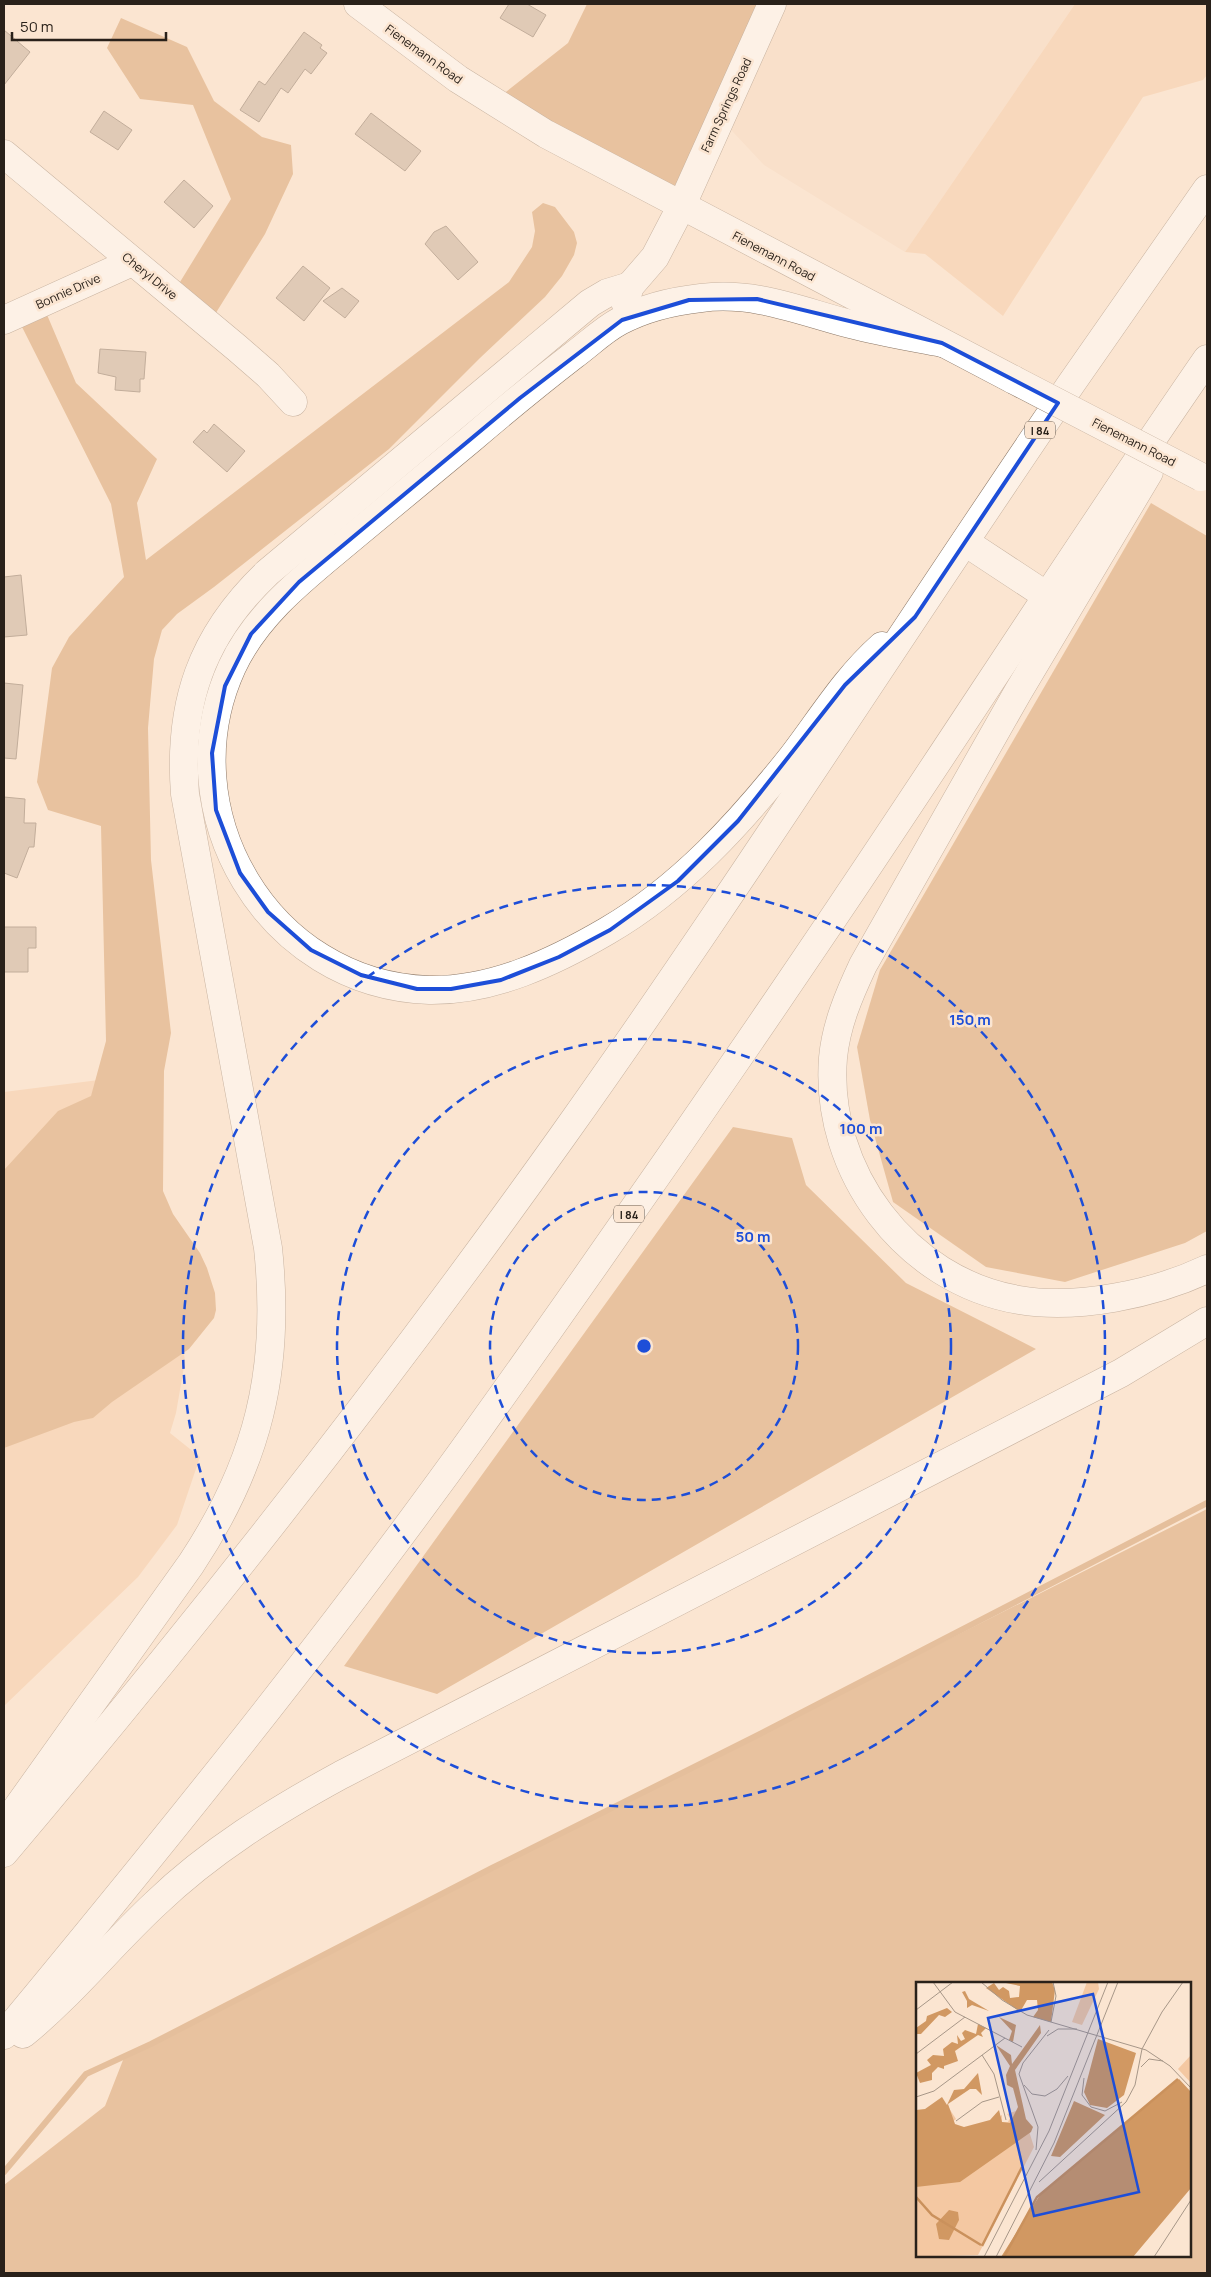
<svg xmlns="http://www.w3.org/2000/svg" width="1211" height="2277" font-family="Manrope,sans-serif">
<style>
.built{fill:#f5d9c1}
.green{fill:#f4c8a2}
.forest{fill:#d19862;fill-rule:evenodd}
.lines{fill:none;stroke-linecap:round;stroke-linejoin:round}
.stream{stroke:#ca915c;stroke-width:6}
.building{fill:#bea996;stroke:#7d6958}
.minor-casing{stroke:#8b7766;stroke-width:29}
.major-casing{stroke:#8b7766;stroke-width:29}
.highway-casing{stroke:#8b7766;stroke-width:29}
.minor{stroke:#fff;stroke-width:28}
.major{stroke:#fff;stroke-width:28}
.highway{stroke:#fff;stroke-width:28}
.major-bridge-casing{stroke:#8b7766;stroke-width:29;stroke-linecap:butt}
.major-bridge{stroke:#fff;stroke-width:28}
.marked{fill:none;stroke:#1d4ed8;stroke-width:4;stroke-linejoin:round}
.ring{fill:none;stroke:#1d4ed8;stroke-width:2.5;stroke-dasharray:9 6}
.labels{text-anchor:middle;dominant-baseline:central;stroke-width:5;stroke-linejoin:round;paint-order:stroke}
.shield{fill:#fbe5d1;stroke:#685c51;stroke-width:1}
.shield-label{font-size:11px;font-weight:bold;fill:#29211a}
.street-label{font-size:12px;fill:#29211a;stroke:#fbe5d1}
.inset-river{fill:none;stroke:#ca915c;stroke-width:2.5}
.inset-road{fill:none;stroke:#a79788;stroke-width:1}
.view{fill:#1d4ed8;fill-opacity:0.15;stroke:#1d4ed8;stroke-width:2.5}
.inset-edge{fill:none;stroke:#29211a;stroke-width:2.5}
.centre{fill:#1d4ed8;stroke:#fbe5d1;stroke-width:2.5}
.ring-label{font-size:15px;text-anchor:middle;font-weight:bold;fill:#1d4ed8;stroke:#fbe5d1;stroke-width:5;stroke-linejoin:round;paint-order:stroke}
</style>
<rect width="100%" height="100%" fill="#fbe5d1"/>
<polygon class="built" points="769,4 1075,4 905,252 764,165 718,116"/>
<g class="green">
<polygon points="1075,4 1207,4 1207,75 1203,80 1143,97 1003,316 925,254 905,252"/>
<polygon points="146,1074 185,1361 176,1413 170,1433 200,1457 177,1525 138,1577 4,1706 4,1092"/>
</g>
<g class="forest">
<polygon points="587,4 769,4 681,207 492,103 568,43"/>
<polygon points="121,18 187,47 214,101 262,137 291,145 293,174 265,234 209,324 172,295 231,199 193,105 140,99 107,48"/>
<polygon points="543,203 555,207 574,232 577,243 574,255 562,276 545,297 480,358 389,449 214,587 177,614 162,630 154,659 148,728 151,860 171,1033 164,1071 163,1191 173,1214 200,1253 207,1268 215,1293 216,1310 214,1318 189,1349 112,1402 93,1418 74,1422 4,1448 4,1170 58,1111 91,1096 106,1041 101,826 48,810 37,782 52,668 69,637 124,577 111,504 16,315 42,303 76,383 157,459 137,503 146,560 509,282 532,247 535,231 532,212"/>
<polygon points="1151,503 1207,536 1207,1231 1185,1243 1065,1282 986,1267 893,1202 870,1120 857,1047 880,970"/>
<polygon points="733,1127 792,1138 806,1185 906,1283 1036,1349 437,1694 344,1666"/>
<path d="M1207,1509V2273H4V2185L105,2106L125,2055ZM1190,1983V2256H917V1983Z"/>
</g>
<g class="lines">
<polyline class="stream" points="4,2172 86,2074 151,2044 492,1868 754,1737 1207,1503"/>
</g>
<g class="building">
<polygon points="509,4 527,4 546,15 533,37 500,18"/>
<polygon points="4,30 30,52 4,85"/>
<polygon points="304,32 322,45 320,48 327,53 311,74 305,69 288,93 281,88 259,122 240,110 259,81 265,85"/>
<polygon points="104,111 132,130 118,150 90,132"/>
<polygon points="371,113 421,151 405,171 355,134"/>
<polygon points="184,180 213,206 194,228 164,202"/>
<polygon points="446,226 478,262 458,280 425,244 434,232"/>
<polygon points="303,266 330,288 304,321 276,298"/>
<polygon points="342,288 359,301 345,318 323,301"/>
<polygon points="100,349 146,352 144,379 140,379 140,392 115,390 116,377 98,373"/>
<polygon points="214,424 245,451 227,472 193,442 204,430 207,433"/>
<polygon points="21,575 27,635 4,637 4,577"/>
<polygon points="4,683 23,685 16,759 4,758"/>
<polygon points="4,797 25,799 24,823 36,823 34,847 29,847 17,878 4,873"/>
<polygon points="4,927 36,927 36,948 28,948 28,972 4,972"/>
</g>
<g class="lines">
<g class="minor-casing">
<g id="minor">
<polyline points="4,154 237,348 268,375 293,402"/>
<polyline points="681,207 772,4"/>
<polyline points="4,320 132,262"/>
<polyline points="965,542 1047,596"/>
</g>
</g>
<g class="major-casing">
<polyline id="major" points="358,4 458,79 546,134 1014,380"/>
</g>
<g class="highway-casing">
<g id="highway">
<polyline points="625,302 630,286 655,257 681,207"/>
<path d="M1149,472L1018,692L863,965C849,995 836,1025 833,1058C824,1171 906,1281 1019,1300C1077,1310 1154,1294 1207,1269"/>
<path d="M882,646C846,678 822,718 793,756C740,823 681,888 607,931C554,962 493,991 429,990C268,985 166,811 232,667C258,611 309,574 354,536C393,504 432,471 471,439C505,410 539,382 574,355C589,344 603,330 620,321C644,308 674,301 701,298C754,291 800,311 850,324C880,332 911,337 942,343"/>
<path d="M4,1826L191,1564C258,1463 281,1370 268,1248L185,794C178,704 201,636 267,573L590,303L607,293L630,286"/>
<path d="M4,1853C199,1622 386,1384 562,1137C738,890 900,634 1071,384C1116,319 1162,254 1207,189"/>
<path d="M23,2034C71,1995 110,1946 155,1904C210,1851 275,1811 341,1775L1121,1373L1207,1321"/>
<path d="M4,2035C167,1838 328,1639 477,1431C600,1259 720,1086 838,911C962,727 1081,541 1207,359"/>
</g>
</g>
<use href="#minor" class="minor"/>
<use href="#major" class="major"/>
<use href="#highway" class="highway"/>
<g class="major-bridge-casing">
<polyline id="major-bridge" points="1014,380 1201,477"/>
</g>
<use href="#major-bridge" class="major-bridge"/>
</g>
<path d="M0 0H1211V2277H0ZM757,299L942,343L1058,403L915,617L845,685L738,821L678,881L610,930L559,957L501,980L451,989H417L361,975L311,950L268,912L240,873L216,810L212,753L225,686L251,634L299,582L520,398L622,320L689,300Z" fill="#fbe5d1" fill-opacity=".55" fill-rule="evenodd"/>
<path class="marked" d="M757,299L942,343L1058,403L915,617L845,685L738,821L678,881L610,930L559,957L501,980L451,989H417L361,975L311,950L268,912L240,873L216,810L212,753L225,686L251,634L299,582L520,398L622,320L689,300Z"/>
<g class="ring">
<circle cx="644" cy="1346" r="154"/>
<circle cx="644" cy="1346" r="307"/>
<circle cx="644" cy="1346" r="461"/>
</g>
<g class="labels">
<g class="shield">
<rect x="1025" y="421.5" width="30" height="17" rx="4"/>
<rect x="614" y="1205.5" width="30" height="17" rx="4"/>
</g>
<g class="shield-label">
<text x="1040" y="430">I 84</text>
<text x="629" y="1214">I 84</text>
</g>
<g class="street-label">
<text transform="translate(424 54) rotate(36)">Fienemann Road</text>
<text transform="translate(726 105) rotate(-65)">Farm Springs Road</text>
<text transform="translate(774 256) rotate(28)">Fienemann Road</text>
<text transform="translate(150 276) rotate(39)">Cheryl Drive</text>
<text transform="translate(68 291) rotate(-24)">Bonnie Drive</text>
<text transform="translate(1134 442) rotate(27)">Fienemann Road</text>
</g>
</g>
<g transform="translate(916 1982)">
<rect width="275" height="275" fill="#fbe5d1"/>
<path d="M171,0H182L183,7L166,43L156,40ZM275,73V101L262,87ZM31,123L40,137L35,141L53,154L86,133V140H92L94,136L91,132L106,127L118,165L62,273L0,275V133Z" fill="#f4c8a2"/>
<path d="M85,0H136L139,8L135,40L117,35L122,28L121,18H111L104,30L70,6L78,1L83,8L87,5L93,9L94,16L103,15L104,4ZM49,9L53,17L73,29L56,23L51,26V19L46,10ZM31,26L36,30L29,35L23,33L5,52H0V46L10,39L11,34ZM83,35L100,43L97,60L93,58L96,49ZM62,42L70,46L65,51L67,55L62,53L39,69L42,79L28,84V87L22,85L16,91V98L4,101L0,91L15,83L11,78L17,73L28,74L27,67L36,60L42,62L41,53L45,59L49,57L46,51L49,48L60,52ZM124,43L125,51L99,88L110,137L117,145L115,150L44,200L0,205V128L9,127L26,115L31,123L38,108L48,107L62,91L66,113L60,107H54L32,122L39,142L48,145L74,138L83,128L86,140L94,141L102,125L97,106L91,103L90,93L94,84L80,63L95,73L96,82ZM182,57L220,71L208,113L191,126L174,123L168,110ZM263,97L275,110V206L217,275H85L124,213ZM158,119L189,133L144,175L135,174ZM33,228L42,230L43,238L33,258L23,257L20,242Z" fill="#d19862"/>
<path class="inset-river" d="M0,215L16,233L65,263M66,264L106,185M88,275L121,215L262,97"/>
<path class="inset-road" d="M17,0L39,30L106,65M65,0L86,18L111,33L230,68L254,84L275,106M0,28L37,0M135,40L140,14L137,0M131,54L142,47H161M226,67L246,30L267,0M0,72L49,35M66,73L78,92L90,138M225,85L233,77L247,79M168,96L166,113L175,125L189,129L206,120M108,103L116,112L129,114L141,107L152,94M0,115L18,109L89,56M40,139L66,120L83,115M120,168L122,145L103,92L107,81L133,48M123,200L210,120L219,103L226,67M68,275L133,149L192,0M80,275L138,161L202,0M238,275L275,218"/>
<path class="view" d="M177,12L223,210L118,234L72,36Z"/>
<rect width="275" height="275" class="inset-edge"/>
</g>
<circle cx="644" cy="1346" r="8" class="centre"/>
<g class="ring-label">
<text x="970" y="1025">150 m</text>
<text x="861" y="1134">100 m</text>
<text x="753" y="1242">50 m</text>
</g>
<rect width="1211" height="2277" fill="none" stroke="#29211a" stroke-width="10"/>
<path d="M12 32v8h154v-8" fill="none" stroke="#29211a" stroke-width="2.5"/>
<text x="20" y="32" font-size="15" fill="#29211a" stroke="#fbe5d1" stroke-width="4" paint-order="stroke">50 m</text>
</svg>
